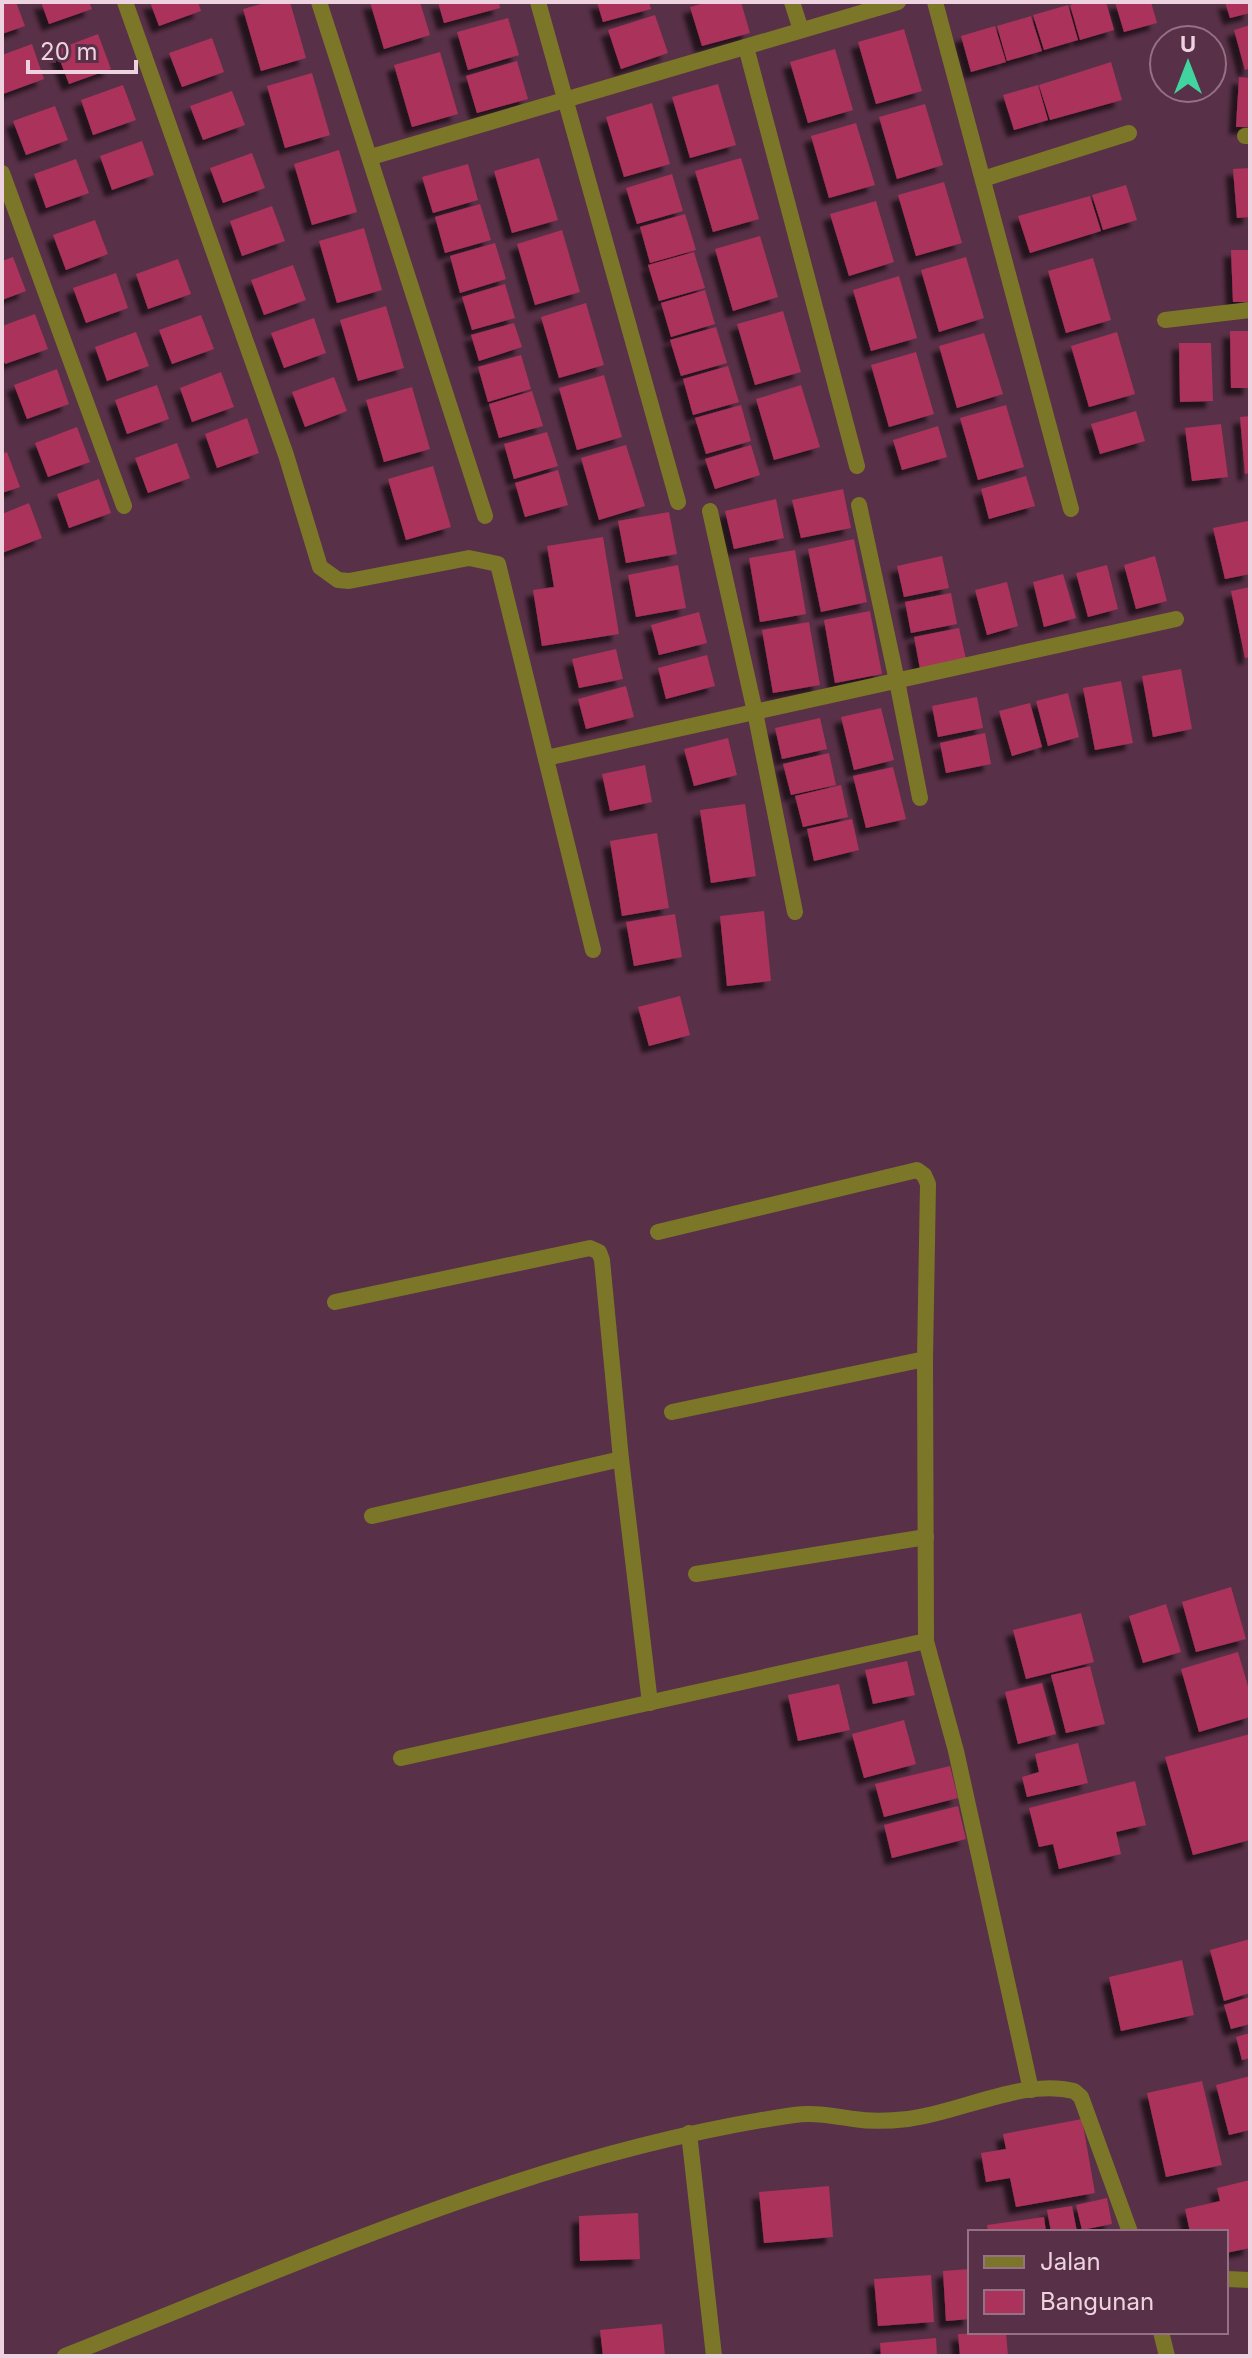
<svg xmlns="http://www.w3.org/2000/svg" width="1252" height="2358" font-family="Inter,sans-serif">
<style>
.building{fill:#ab325a;filter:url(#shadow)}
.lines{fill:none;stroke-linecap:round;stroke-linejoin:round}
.minor{stroke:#7c7628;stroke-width:16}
</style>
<defs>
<filter id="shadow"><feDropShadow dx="-7" dy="7" stdDeviation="2" flood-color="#0009"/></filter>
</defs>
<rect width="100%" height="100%" fill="#583047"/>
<g class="building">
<polygon points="2,2 16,2 25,26 2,34"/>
<polygon points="41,2 89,2 92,9 49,24"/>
<polygon points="150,2 198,2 201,11 159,26"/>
<polygon points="268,2 290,2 306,58 261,71 243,9"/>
<polygon points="370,2 420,2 430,35 384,49"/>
<polygon points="438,2 499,2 500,8 444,23"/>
<polygon points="597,2 649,2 651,9 603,22"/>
<polygon points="708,2 741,2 750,33 702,46 690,7"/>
<polygon points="1078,2 1106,2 1114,30 1080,40 1070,5"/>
<polygon points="1115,2 1151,2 1157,23 1124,32"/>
<polygon points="1225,2 1250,2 1250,13 1230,18"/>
<polygon points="1068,5 1078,40 1044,50 1033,15"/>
<polygon points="655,15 668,53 621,69 608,30"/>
<polygon points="1031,16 1042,51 1007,61 997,26"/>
<polygon points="508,18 519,55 468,70 457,32"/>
<polygon points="1250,25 1250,68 1245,70 1234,30"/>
<polygon points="995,26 1006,62 971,72 961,36"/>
<polygon points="904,29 922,91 876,104 858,42"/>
<polygon points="98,34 111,69 69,84 56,50"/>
<polygon points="212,38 224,72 182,87 169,53"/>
<polygon points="32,44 44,79 3,94 2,55"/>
<polygon points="835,49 853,110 808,123 790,62"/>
<polygon points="440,52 458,114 412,127 394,65"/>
<polygon points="517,61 528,99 477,113 466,76"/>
<polygon points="1111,62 1122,100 1050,120 1039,85"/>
<polygon points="312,73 330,135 285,148 267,86"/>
<polygon points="1239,77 1250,78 1250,127 1236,127"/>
<polygon points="718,84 736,145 690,158 672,97"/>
<polygon points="123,85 136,120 93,135 81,100"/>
<polygon points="1038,85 1048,120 1014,130 1003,95"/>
<polygon points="232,91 245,125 203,140 190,106"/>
<polygon points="652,103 670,164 624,177 606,117"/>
<polygon points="925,104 943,165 897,179 879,117"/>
<polygon points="55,106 68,140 26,155 13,121"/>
<polygon points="856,123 875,185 829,198 811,136"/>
<polygon points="142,141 154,175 112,190 100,156"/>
<polygon points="339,150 357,212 312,225 294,164"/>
<polygon points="252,153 265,188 223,203 210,168"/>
<polygon points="539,158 558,220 512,233 494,171"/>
<polygon points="741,158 759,219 713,232 695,171"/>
<polygon points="76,159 89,193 46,208 34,174"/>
<polygon points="468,164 478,200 433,213 422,177"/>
<polygon points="1250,168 1250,217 1237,218 1233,169"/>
<polygon points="672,174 683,211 637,224 626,188"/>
<polygon points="944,182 962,243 916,256 898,195"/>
<polygon points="1126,185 1137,220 1103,230 1092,195"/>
<polygon points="1090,196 1101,231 1030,253 1018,216"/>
<polygon points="876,201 894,262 849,276 830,214"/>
<polygon points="480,204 491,240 445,253 435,217"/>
<polygon points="272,206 285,241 242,256 230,221"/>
<polygon points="685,214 696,250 650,263 640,227"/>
<polygon points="95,220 108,254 66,270 53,235"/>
<polygon points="364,228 382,290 337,303 319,241"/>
<polygon points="562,230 580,292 535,305 517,244"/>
<polygon points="760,236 778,297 733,311 715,249"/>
<polygon points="495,243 506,279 460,293 450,256"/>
<polygon points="1231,250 1250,250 1250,302 1233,302"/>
<polygon points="694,252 705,288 659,301 648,265"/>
<polygon points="13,257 26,291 2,300 2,261"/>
<polygon points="966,257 984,318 939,332 921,270"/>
<polygon points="1093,258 1111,320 1066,333 1048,271"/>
<polygon points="178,259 191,294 148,309 136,274"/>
<polygon points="293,265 306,300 264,315 251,280"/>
<polygon points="116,273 128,308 86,323 73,288"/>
<polygon points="899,276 917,338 871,351 853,290"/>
<polygon points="505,284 515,318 472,330 462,297"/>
<polygon points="705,290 715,324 671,337 661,303"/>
<polygon points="586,303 604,365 559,378 541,317"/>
<polygon points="386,306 404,368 358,381 340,320"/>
<polygon points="783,311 801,372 755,385 737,324"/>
<polygon points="35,314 48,349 5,364 2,355 2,326"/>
<polygon points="201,315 214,349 172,364 159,330"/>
<polygon points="314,318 326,353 284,368 271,333"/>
<polygon points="514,323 522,347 479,361 471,335"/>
<polygon points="716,327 727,363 681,376 670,340"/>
<polygon points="1230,331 1250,331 1250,388 1231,388"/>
<polygon points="136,332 149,366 107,381 95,347"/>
<polygon points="1117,332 1135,394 1089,407 1071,346"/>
<polygon points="984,333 1003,394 957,408 939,346"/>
<polygon points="1179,343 1211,343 1213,401 1180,402"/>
<polygon points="916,352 934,414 889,427 871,365"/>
<polygon points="521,355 531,389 488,402 478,367"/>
<polygon points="728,366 739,402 693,415 683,379"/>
<polygon points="57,369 69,404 27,419 14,385"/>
<polygon points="221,372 234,407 192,422 180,388"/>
<polygon points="604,375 622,437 577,450 559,388"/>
<polygon points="334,377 347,411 305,427 292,392"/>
<polygon points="157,385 169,419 127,434 115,400"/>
<polygon points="801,385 820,447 774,460 756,399"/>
<polygon points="412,387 430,449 384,462 366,400"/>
<polygon points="532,391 543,426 499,438 489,404"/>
<polygon points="741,405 751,441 706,454 695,418"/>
<polygon points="1006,405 1024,467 978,480 960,418"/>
<polygon points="1136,411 1145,441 1100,454 1091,424"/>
<polygon points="1250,416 1250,473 1245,474 1240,417"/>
<polygon points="247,418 259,453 217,468 205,434"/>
<polygon points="1221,424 1228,477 1192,481 1185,428"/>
<polygon points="938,426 947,457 902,470 893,440"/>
<polygon points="77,427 90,462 48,477 35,443"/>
<polygon points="547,432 558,466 514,479 504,444"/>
<polygon points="177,443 190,478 148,493 135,458"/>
<polygon points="626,445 645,506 599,520 581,458"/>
<polygon points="751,445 760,475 715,489 705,459"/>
<polygon points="7,452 20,487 2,493 2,454"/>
<polygon points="433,466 451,527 406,540 388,479"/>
<polygon points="558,470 568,505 525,517 515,483"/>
<polygon points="1026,476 1035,506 989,519 981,489"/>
<polygon points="99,479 111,513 69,528 57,494"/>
<polygon points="843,489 851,528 801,538 792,500"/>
<polygon points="776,499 784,538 734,549 725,511"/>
<polygon points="29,503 42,538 2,553 2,514"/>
<polygon points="669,512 677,554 626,563 618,521"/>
<polygon points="1248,521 1250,574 1225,579 1213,528"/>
<polygon points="603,537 619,634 542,646 533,590 554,587 547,546"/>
<polygon points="854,539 867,602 821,612 808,549"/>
<polygon points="795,550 806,614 760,622 749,558"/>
<polygon points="942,556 949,588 904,597 897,566"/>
<polygon points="1155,556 1167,601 1136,609 1124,565"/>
<polygon points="678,565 686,608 636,617 628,575"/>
<polygon points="1107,565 1118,609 1088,617 1076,573"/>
<polygon points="1063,574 1076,618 1044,627 1033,582"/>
<polygon points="1007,582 1018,626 987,635 975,590"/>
<polygon points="1250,587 1250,657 1245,658 1231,591"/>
<polygon points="951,593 957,624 911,633 905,602"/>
<polygon points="870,611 882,674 835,683 824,620"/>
<polygon points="699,612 707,643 659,655 651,625"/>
<polygon points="809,622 820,685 773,693 762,630"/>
<polygon points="959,628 966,659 920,669 914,637"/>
<polygon points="616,649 623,679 579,688 572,659"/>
<polygon points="707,655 715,686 666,699 658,668"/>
<polygon points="1181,669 1192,729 1153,737 1142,676"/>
<polygon points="1121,681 1133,743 1095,750 1083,688"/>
<polygon points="626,686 634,717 586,729 578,699"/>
<polygon points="1068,693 1079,737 1048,746 1036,701"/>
<polygon points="977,697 983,728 938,737 932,706"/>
<polygon points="1030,703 1042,747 1012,756 999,711"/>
<polygon points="881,708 894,760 854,770 841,717"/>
<polygon points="820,718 827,749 782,759 775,728"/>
<polygon points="985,733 991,764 946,773 940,743"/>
<polygon points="728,738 737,775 694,786 684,749"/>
<polygon points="829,753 836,785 791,795 783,764"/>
<polygon points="645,765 652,802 610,811 602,774"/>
<polygon points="893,767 906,819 866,828 853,776"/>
<polygon points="841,785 848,817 803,827 795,796"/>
<polygon points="745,804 756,876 711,883 700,810"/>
<polygon points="852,819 859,850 814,861 807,829"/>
<polygon points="657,833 669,908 622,916 610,841"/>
<polygon points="764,911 771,981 727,986 720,916"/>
<polygon points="675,914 682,957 634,966 626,922"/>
<polygon points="680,996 690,1035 649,1046 638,1007"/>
<polygon points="1231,1587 1246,1639 1196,1652 1182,1602"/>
<polygon points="1166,1604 1181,1652 1143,1663 1129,1616"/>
<polygon points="1081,1613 1094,1662 1026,1679 1013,1630"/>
<polygon points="1238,1652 1250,1693 1250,1717 1199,1732 1181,1669"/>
<polygon points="907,1661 915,1695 873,1704 865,1670"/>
<polygon points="1090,1666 1105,1724 1066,1733 1051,1675"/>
<polygon points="1042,1683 1056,1734 1018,1744 1005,1692"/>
<polygon points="839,1684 850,1730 798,1741 788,1695"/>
<polygon points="904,1720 916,1764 864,1778 852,1734"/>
<polygon points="1250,1734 1250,1840 1193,1855 1165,1757"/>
<polygon points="1078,1743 1088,1783 1027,1797 1022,1777 1039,1772 1035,1754"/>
<polygon points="950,1766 958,1798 884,1817 875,1784"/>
<polygon points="1135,1781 1146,1825 1116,1832 1121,1854 1059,1869 1053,1844 1039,1847 1029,1808"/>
<polygon points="958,1806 966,1839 892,1858 884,1825"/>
<polygon points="1250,1939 1250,1993 1224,2001 1210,1950"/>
<polygon points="1182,1960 1194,2015 1121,2031 1109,1977"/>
<polygon points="1250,1997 1250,2024 1231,2029 1224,2005"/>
<polygon points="1250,2033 1250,2058 1242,2060 1236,2037"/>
<polygon points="1250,2076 1250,2130 1229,2135 1216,2085"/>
<polygon points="1202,2081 1222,2165 1166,2177 1147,2093"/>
<polygon points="1082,2119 1095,2193 1016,2207 1010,2178 986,2182 981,2153 1006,2149 1003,2134"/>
<polygon points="1250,2180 1250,2248 1226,2253 1226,2232 1190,2232 1185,2209 1220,2201 1217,2188"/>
<polygon points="829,2186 833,2237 764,2243 759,2192"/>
<polygon points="1107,2198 1112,2224 1082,2230 1076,2205"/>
<polygon points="1072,2206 1077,2232 1051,2232 1047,2210"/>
<polygon points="638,2213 640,2259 580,2261 579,2216"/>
<polygon points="1044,2217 1046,2232 988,2232 987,2225"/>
<polygon points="970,2269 970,2319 946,2321 943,2271"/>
<polygon points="931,2275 934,2322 878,2326 874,2279"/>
<polygon points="662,2324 665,2356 603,2356 600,2330"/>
<polygon points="1006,2332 1008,2356 960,2356 958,2334"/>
<polygon points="936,2338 937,2356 881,2356 880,2343"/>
</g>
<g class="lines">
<g class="minor">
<polyline points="125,2 286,455 320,567 338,580 349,581 469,558 498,564 593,950"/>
<polyline points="319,2 485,516"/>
<polyline points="538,2 678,502"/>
<polyline points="792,2 801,30"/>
<polyline points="935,2 1071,509"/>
<polyline points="746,47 857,466"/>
<polyline points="1245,136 1250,136"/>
<polyline points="371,157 898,2"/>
<polyline points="2,173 124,506"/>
<polyline points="983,179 1129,133"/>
<polyline points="1165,320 1250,310"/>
<polyline points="859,505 897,681 920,798"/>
<polyline points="710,511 755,712 795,912"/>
<polyline points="546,758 1176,619"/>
<polyline points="658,1232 917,1170 924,1175 928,1184 925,1359 926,1641 956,1751 1031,2090"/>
<polyline points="335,1302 590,1248 599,1252 602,1260 621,1459 650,1703"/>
<polyline points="672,1412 925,1359"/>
<polyline points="372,1516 621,1459"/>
<polyline points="696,1574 926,1537"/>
<polyline points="401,1758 926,1641"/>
<polyline points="689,2133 714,2356"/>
<polyline points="1226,2279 1250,2280"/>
<polyline points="1161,2332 1167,2356"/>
<path d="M65,2356C303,2262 539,2152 794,2115C814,2112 834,2116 854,2119C872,2122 890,2121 908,2119C959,2113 1023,2078 1074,2091L1081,2097L1130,2232"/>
</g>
</g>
<rect width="1252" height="2358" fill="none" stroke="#edd3e0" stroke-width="8"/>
<rect x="968" y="2230" width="260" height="104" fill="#583047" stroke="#947184" stroke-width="2"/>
<rect x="984" y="2256" width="40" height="12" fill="#7c7628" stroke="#947184" stroke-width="2"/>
<text x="1040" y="2270" font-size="24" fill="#edd3e0">Jalan</text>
<rect x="984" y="2290" width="40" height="24" fill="#ab325a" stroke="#947184" stroke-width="2"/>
<text x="1040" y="2310" font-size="24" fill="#edd3e0">Bangunan</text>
<g transform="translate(1188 64)"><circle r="38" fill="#583047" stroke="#947184" stroke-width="2"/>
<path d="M0-6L14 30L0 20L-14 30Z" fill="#42d4a0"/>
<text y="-12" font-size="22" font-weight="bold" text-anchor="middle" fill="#edd3e0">U</text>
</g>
<path d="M28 60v12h108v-12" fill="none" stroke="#edd3e0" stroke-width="4"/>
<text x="40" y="60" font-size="24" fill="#edd3e0" stroke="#583047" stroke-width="6" paint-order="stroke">20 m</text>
</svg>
